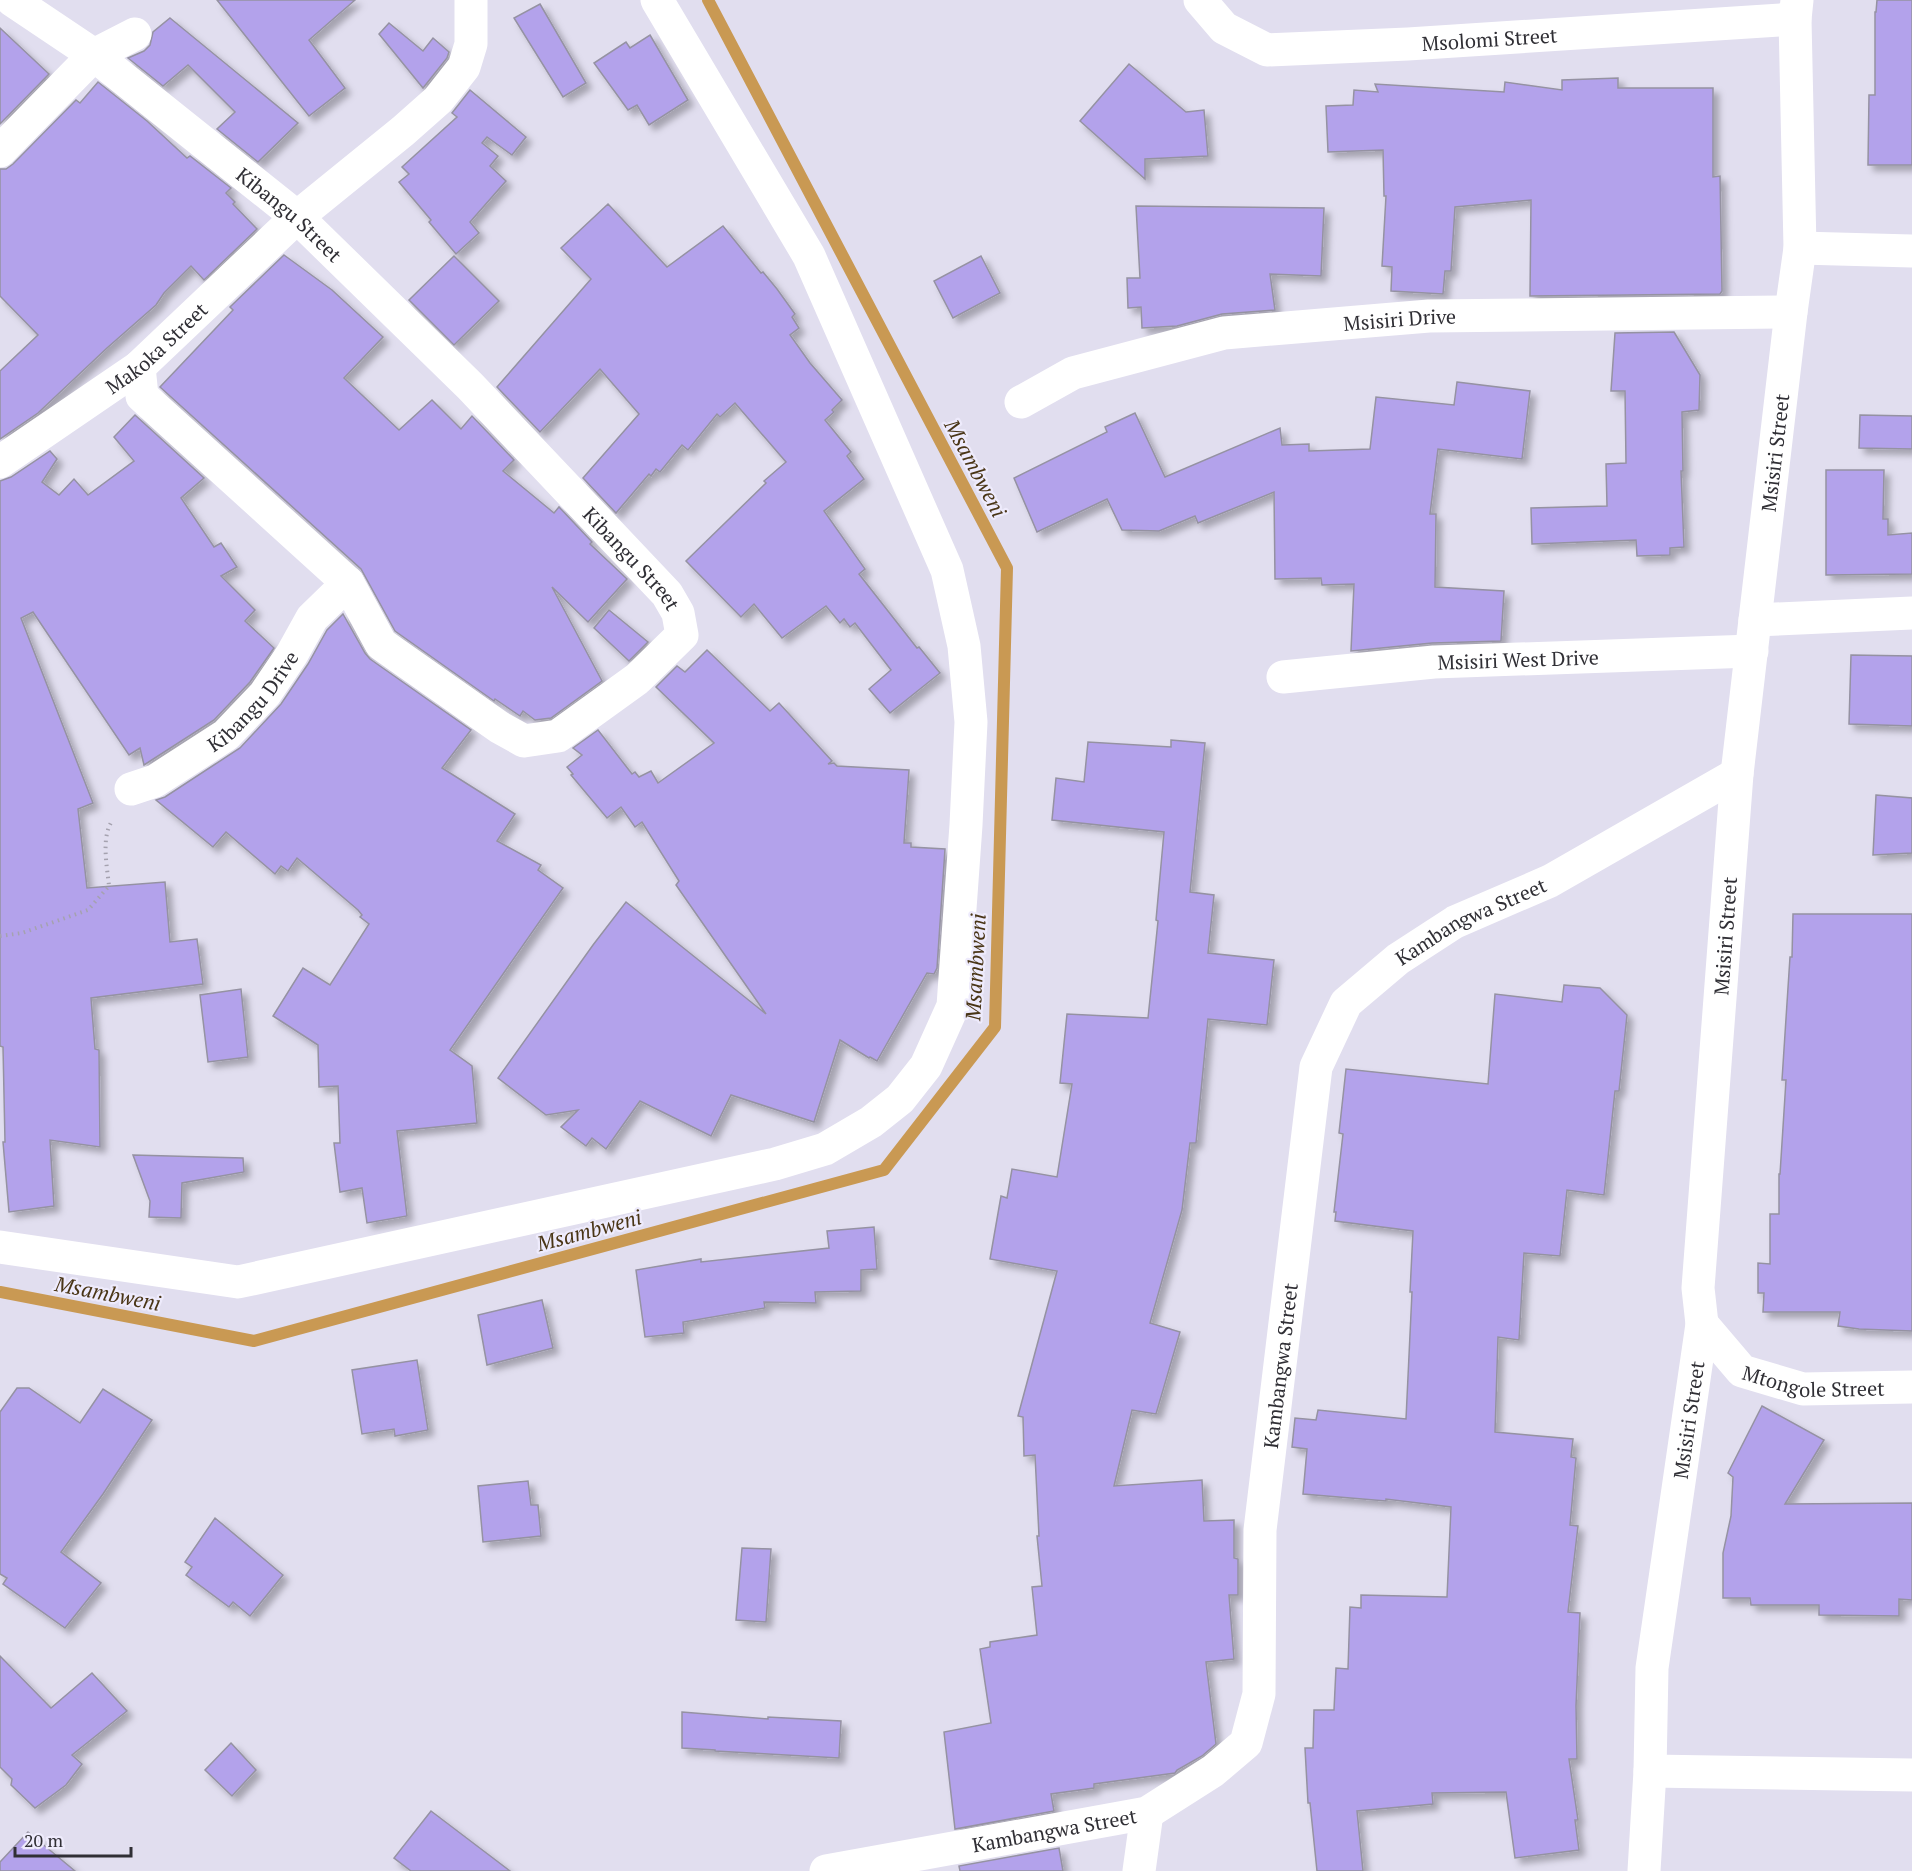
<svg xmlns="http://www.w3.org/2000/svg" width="1912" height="1871" font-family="'PT Serif',serif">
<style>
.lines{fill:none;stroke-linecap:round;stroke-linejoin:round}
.stream{stroke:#c99953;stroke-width:12}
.building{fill:#b3a2eb;stroke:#9592a2;stroke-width:1.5;filter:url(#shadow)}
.path{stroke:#a5a2af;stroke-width:4;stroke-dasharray:1.5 4.5;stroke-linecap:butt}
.minor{stroke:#fff;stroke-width:33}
.labels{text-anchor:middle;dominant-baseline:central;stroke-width:4.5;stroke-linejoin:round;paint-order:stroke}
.street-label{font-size:20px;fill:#302f35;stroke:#eeebfc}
.water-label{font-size:21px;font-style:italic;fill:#493516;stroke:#eeebfc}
</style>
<defs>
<filter id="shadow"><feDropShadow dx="5.5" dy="5.5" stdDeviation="3" flood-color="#0004"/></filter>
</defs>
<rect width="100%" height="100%" fill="#e1deef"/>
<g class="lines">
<polyline class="stream" points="0,1292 254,1341 884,1170 995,1027 1007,568 708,0"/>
</g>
<g class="building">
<polygon points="217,0 355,0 309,40 345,88 309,116"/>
<polygon points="1877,0 1912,0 1912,165 1868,165 1869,95 1875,95 1875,12 1876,12"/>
<polygon points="540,4 586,83 563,97 514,18"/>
<polygon points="170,18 298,123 258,162 217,129 235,112 188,65 163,86 128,58 144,51 150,45 153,32"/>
<polygon points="389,23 423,51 433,38 449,52 447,58 423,88 379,34"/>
<polygon points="0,28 49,74 0,124"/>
<polygon points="650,35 688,100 649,125 637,105 628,110 594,63 626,42 630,48"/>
<polygon points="1129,64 1186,112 1204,110 1208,156 1145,159 1145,179 1080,121"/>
<polygon points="1618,78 1618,88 1713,88 1713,177 1720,176 1722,291 1720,294 1530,296 1531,200 1455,207 1451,271 1445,271 1443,294 1391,291 1392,267 1382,266 1386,196 1384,196 1383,150 1328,152 1326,106 1353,105 1354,90 1378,92 1375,84 1504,92 1505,82 1562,90 1562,80"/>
<polygon points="98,82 147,121 187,158 190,156 231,188 226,193 235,202 233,204 257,229 204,280 191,266 164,293 156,305 107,348 38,413 0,439 0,371 38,335 0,296 0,169 6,169 13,164 76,100 80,103"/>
<polygon points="470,90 526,137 512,155 487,137 482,143 498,156 490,166 506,181 470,222 479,233 456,254 429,222 431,220 399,182 409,174 402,167 457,117 452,113"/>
<polygon points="608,204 667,267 723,226 761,273 763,272 777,289 795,314 792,317 799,328 790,335 810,363 842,400 832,410 834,412 825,420 851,452 847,456 864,479 824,511 865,569 859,574 917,648 919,647 940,673 890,713 869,689 891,670 855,623 850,627 844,619 840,623 826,606 782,638 754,604 741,617 686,561 766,483 764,481 786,462 735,403 720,417 717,414 688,450 682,445 660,472 656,469 651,476 649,474 616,513 583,478 639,414 600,369 540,432 497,387 591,279 561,248"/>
<polygon points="1136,206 1324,208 1321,276 1270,274 1275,310 1222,314 1177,326 1142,328 1141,307 1128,308 1127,278 1140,278"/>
<polygon points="284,255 332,290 383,337 344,378 399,430 432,400 461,429 472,416 514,460 503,471 554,513 559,507 592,542 590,544 627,579 588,622 552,587 602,681 551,718 535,720 523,711 520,716 495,699 494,701 395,631 361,569 160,387 233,310 230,307"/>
<polygon points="454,256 499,301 454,345 409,300"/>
<polygon points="981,256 1000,293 953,318 934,281"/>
<polygon points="1674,332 1700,375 1699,410 1682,412 1683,471 1681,471 1684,547 1670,548 1670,555 1637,556 1636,540 1532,544 1531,508 1607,506 1606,464 1626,463 1625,391 1611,391 1615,333"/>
<polygon points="1457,382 1530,391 1522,459 1438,449 1430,514 1436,514 1435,587 1504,591 1501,641 1432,643 1351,651 1354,584 1322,585 1321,578 1275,579 1274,492 1198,523 1195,516 1159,531 1122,530 1107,499 1037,532 1014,478 1107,432 1105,427 1135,413 1165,477 1280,428 1282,445 1309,444 1309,451 1370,449 1376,397 1454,405"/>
<polygon points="135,415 204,478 181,498 214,547 221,543 237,567 221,576 255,610 245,621 274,648 250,682 214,720 144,765 140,748 129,755 33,612 21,618 93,803 78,809 87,888 165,882 170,942 197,939 203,984 91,998 95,1049 99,1050 100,1147 50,1140 54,1206 9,1212 3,1142 5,1142 3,1047 0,1046 0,481 11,477 50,451 57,459 42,482 59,495 74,479 88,495 134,461 114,437"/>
<polygon points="1860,415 1912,416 1912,449 1859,448"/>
<polygon points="1826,470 1884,470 1883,519 1888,519 1888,535 1912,533 1912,574 1826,575"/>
<polygon points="609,610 648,642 629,661 594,628"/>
<polygon points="343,614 365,653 370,659 471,730 442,768 515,814 497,841 541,865 538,870 563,888 450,1050 472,1066 477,1123 397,1131 407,1216 367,1223 362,1188 340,1192 334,1143 340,1143 338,1086 319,1087 318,1045 273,1016 303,968 330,985 369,924 360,917 362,915 358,910 297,858 288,871 281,866 275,874 226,832 213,847 156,800 165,797 240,748 281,704 308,664 327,630"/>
<polygon points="707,650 770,711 779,703 832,761 828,764 834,763 837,766 909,770 904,843 911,843 911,847 945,849 937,968 934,974 927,973 877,1061 870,1057 869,1058 840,1040 814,1122 731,1095 711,1136 640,1101 606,1149 592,1138 586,1146 561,1127 578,1110 546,1115 498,1078 593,945 626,902 766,1014 676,885 679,881 642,822 635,827 621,807 607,818 571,775 573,774 567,767 582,755 573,748 598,730 632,774 635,772 639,777 651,771 658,783 714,743 656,687 677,666 685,672"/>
<polygon points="1851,655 1912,656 1912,726 1849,724"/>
<polygon points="1171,740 1205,743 1190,892 1214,895 1208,953 1274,960 1267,1025 1208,1019 1196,1143 1190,1143 1182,1210 1150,1323 1180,1332 1156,1414 1132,1410 1114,1486 1202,1480 1204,1521 1234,1520 1234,1558 1238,1559 1238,1595 1229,1595 1234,1659 1206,1662 1216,1744 1202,1756 1177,1770 1175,1773 1094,1784 1094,1788 1051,1794 1054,1811 955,1829 944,1732 991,1723 980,1649 990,1647 990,1642 1037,1635 1032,1587 1042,1586 1037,1536 1039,1536 1035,1455 1024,1456 1023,1417 1018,1416 1057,1271 990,1259 1001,1196 1007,1198 1012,1169 1057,1177 1072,1084 1060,1083 1067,1014 1148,1018 1158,921 1156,920 1164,832 1052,820 1056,778 1084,782 1088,742 1171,747"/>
<polygon points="1876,795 1912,798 1912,853 1873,855"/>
<polygon points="1793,914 1912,914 1912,1331 1859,1329 1838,1326 1840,1312 1763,1312 1764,1293 1758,1293 1758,1263 1770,1264 1770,1214 1779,1214 1779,1174 1780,1174 1786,1080 1782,1080 1790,957 1792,957"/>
<polygon points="1564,985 1600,988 1627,1015 1619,1091 1615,1091 1604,1195 1567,1190 1560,1256 1524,1253 1519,1340 1498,1337 1495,1432 1573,1439 1571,1457 1576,1458 1570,1525 1578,1526 1568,1612 1580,1613 1576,1706 1577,1759 1569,1759 1578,1820 1575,1820 1579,1850 1515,1858 1506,1792 1432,1793 1433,1804 1357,1811 1363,1871 1317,1871 1310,1803 1308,1803 1305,1748 1313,1748 1314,1710 1334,1710 1336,1668 1348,1669 1350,1607 1361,1608 1361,1595 1447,1597 1451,1507 1386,1499 1386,1501 1303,1494 1307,1449 1292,1447 1295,1418 1316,1420 1318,1410 1406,1419 1412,1292 1410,1292 1413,1231 1335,1221 1336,1212 1334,1212 1343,1134 1339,1133 1346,1069 1488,1084 1495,994 1562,1002"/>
<polygon points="241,989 248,1057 208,1062 200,995"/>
<polygon points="133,1155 243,1158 244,1172 182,1183 181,1218 149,1217 150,1201"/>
<polygon points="874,1227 877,1269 861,1270 861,1291 815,1292 816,1303 764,1302 765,1308 683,1322 684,1333 645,1337 636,1270 701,1259 701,1262 829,1248 827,1231"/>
<polygon points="542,1300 553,1348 487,1365 478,1315"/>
<polygon points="417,1360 428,1430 395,1436 394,1429 362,1434 352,1370"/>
<polygon points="17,1388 29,1388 80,1423 103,1389 152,1420 103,1494 61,1552 101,1583 65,1628 3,1584 7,1578 0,1574 0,1412"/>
<polygon points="1762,1406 1824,1440 1785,1504 1912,1503 1912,1600 1899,1599 1899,1616 1819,1615 1819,1605 1751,1605 1750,1598 1723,1598 1723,1553 1731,1516 1733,1477 1728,1473"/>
<polygon points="528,1481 531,1505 538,1505 541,1536 483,1542 478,1486"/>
<polygon points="215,1518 283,1575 250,1616 233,1602 229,1607 186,1575 192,1567 185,1562"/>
<polygon points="742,1548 771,1549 766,1622 736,1620"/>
<polygon points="0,1656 51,1708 92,1673 127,1711 72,1755 82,1764 66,1785 35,1808 11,1785 12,1779 0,1767"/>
<polygon points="682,1712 768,1719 768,1717 841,1721 839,1758 715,1751 715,1750 682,1748"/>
<polygon points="231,1743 256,1770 232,1796 205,1770"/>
<polygon points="431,1811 510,1871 411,1871 394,1858"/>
<polygon points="28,1832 75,1871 0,1871 0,1862"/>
<polygon points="1059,1848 1063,1871 960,1871 959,1866"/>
</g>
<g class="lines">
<path class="path" d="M0,936L22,933L88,910L109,886C107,866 101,838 112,821"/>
<g class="minor">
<path id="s1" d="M12,0L94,55L297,217L470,386L667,594L678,613L682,635L637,679L558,736L524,741L499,727L381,644L348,583L142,396L139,367"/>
<path id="s2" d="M1200,0L1224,28L1267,50L1408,44L1795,19"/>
<polyline points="0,151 94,55 135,34"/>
<polyline points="1800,248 1912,251"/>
<path id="s3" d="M1021,402L1073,373L1224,333L1429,316L1791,312"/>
<path id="s4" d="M0,462L139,367L297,217L403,131L438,100L464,67L471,44V0"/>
<polyline points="1755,620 1912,613"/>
<path id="s5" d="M1283,677L1434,662L1752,651"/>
<path id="s6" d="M131,789L155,781L226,735L265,694L292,654L312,618L348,583"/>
<polyline points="0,1247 238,1282 775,1164 825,1149 871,1122 900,1099 926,1066 953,1006 966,825 971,722 964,646 947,570 809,256 657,0"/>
<path id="s7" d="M1702,1324L1742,1371L1803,1389L1912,1387"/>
<polyline points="1650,1771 1912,1775"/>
<path id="s8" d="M826,1871L1147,1813L1213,1771L1246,1743L1259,1694L1260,1530L1316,1067L1346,1003L1398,959L1455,922L1550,881L1737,774"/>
<polyline points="1139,1871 1147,1813"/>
<path id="s9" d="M1644,1871L1650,1771L1652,1668L1702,1324L1698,1288L1737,774L1791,312L1800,248L1795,19L1797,0"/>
</g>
</g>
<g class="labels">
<g class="street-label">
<text stroke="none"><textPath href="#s2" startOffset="308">Msolomi Street</textPath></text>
<text stroke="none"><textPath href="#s1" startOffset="351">Kibangu Street</textPath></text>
<text stroke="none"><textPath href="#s3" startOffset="392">Msisiri Drive</textPath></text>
<text stroke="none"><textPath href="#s4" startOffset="194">Makoka Street</textPath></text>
<text stroke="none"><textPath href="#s9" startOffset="1426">Msisiri Street</textPath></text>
<text stroke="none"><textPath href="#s1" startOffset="837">Kibangu Street</textPath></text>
<text stroke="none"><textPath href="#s5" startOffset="236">Msisiri West Drive</textPath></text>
<text stroke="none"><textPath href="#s6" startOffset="153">Kibangu Drive</textPath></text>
<text stroke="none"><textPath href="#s8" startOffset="1350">Kambangwa Street</textPath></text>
<text stroke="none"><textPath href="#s9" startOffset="940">Msisiri Street</textPath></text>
<text stroke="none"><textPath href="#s8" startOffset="828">Kambangwa Street</textPath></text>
<text stroke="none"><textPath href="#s7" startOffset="135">Mtongole Street</textPath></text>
<text stroke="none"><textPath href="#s9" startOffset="454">Msisiri Street</textPath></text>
<text stroke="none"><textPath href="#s8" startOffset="232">Kambangwa Street</textPath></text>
</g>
<g class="water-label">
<text transform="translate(976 468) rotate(62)">Msambweni</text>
<text transform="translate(975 967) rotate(-87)">Msambweni</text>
<text transform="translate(589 1230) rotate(-15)">Msambweni</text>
<text transform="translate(108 1293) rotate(11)">Msambweni</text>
</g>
</g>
<path d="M15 1847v9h116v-9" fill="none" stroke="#302f35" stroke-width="3"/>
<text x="24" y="1847" font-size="18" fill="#302f35" stroke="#eeebfc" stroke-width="4.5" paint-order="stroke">20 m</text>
</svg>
